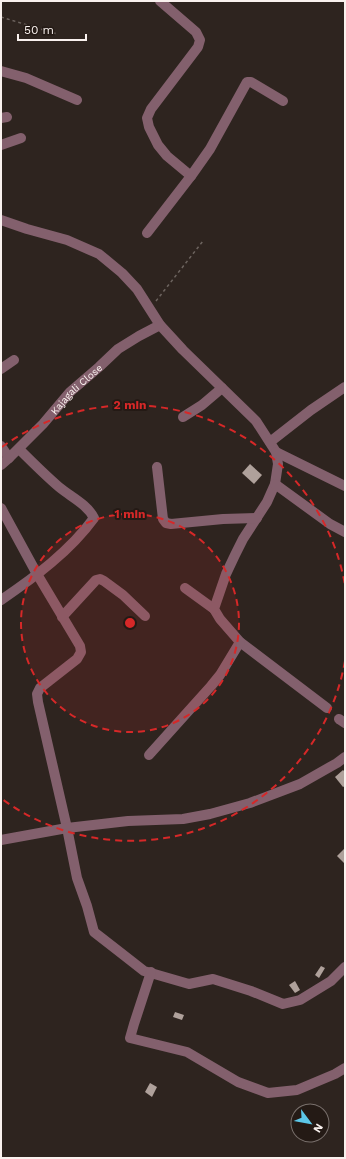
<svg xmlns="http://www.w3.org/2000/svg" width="346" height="1159" font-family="'Work Sans',sans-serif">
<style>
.building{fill:#afa19b}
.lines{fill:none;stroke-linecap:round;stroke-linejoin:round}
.path{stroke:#6c635e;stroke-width:1.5;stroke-dasharray:3 3;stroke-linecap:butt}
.street{stroke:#83606d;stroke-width:10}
.ring{fill:none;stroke:#d62828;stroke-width:2;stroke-dasharray:7 5}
.labels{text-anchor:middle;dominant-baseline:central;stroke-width:4;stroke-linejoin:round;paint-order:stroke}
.street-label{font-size:10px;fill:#f9f1ee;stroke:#241a15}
.centre{fill:#d62828;stroke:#241a15;stroke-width:2}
.ring-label{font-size:12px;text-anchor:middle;font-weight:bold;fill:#d62828;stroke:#241a15;stroke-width:4;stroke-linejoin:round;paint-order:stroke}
</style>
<rect width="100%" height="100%" fill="#2e241f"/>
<g class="building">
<polygon points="250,464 262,475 254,484 242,473"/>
<polygon points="343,770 345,772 345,786 343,787 335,777"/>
<polygon points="345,848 345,864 337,856"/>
<polygon points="321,966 325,968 319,978 315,975"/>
<polygon points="295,981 300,990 295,993 289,985"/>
<polygon points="175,1012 184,1015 182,1020 173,1017"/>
<polygon points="150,1083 157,1087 152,1097 145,1092"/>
</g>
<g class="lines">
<g class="path">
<polyline points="1,17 57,34"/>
<polyline points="156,301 203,241"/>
</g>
<g class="street">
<polyline points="160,1 196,32 200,40 198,47 151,109 147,118 149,127 158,145 167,156 191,176"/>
<polyline points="1,71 26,78 77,100"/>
<polyline points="1,118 7,117"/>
<polyline points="1,145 21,138"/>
<polyline points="1,220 27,229 67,240 99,254 122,273 137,289 160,325 183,350 256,421 276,452 278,464 275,484 267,502 243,539 235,555 226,574 214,609 220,619 240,642 327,708"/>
<polyline points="147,233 191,176 210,149 247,82 251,82 283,101"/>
<polyline points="1,369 14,360"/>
<polyline points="183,417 202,405 222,388"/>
<polyline points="270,442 311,410 345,387"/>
<polyline points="1,446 9,458"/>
<polyline points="276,452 345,486"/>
<path id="s1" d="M1,465L9,458L43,424L70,392L99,367L118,349L139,336L160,325"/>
<polyline points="157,467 163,519 166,523 171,524 223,519 257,518"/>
<polyline points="275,484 330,524 345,532"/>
<polyline points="1,508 37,574 80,646 81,652 77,659 40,688 37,694 38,702 67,828 77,878 87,906 94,932 121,953 144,971 189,984 213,979 251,991 283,1004 300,1000 331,981 345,967"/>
<polyline points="185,588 214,609"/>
<path d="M1,600C35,577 70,551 94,518C87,504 71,497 59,487C45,475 32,462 19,449"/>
<polyline points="62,617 96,580 100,579 104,581 123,595 145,616"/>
<polyline points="339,719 345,723"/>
<polyline points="149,755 211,686 220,675 240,642"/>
<polyline points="1,840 67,828 128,821 183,819 210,814 250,803 300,784 337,763 345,757"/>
<polyline points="151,972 134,1024 130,1038 187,1052 238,1082 268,1093 297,1090 335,1074 345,1068"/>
</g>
</g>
<circle cx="130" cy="623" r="109" fill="#d62828" fill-opacity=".12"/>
<g class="ring">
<circle cx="130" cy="623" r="109"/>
<path d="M345 661A218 218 0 0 1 2 799M2 447A218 218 0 0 1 345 585"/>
</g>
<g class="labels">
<g class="street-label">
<text stroke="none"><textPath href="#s1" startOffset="107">Kajagali Close</textPath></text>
</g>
</g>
<circle cx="130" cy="623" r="6" class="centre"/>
<g class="ring-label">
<text x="130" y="409">2 min</text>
<text x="130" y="518">1 min</text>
</g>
<rect width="346" height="1159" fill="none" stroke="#f9f1ee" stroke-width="4"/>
<g transform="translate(310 1123) rotate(122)"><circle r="19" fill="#241a15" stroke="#79706c"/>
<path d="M0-3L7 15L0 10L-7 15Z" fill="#5cc7e8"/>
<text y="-6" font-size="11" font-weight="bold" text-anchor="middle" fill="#f9f1ee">N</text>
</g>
<path d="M18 34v6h68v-6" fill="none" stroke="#f9f1ee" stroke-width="2"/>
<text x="24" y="34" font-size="12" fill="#f9f1ee" stroke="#241a15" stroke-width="3" paint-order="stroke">50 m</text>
</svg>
